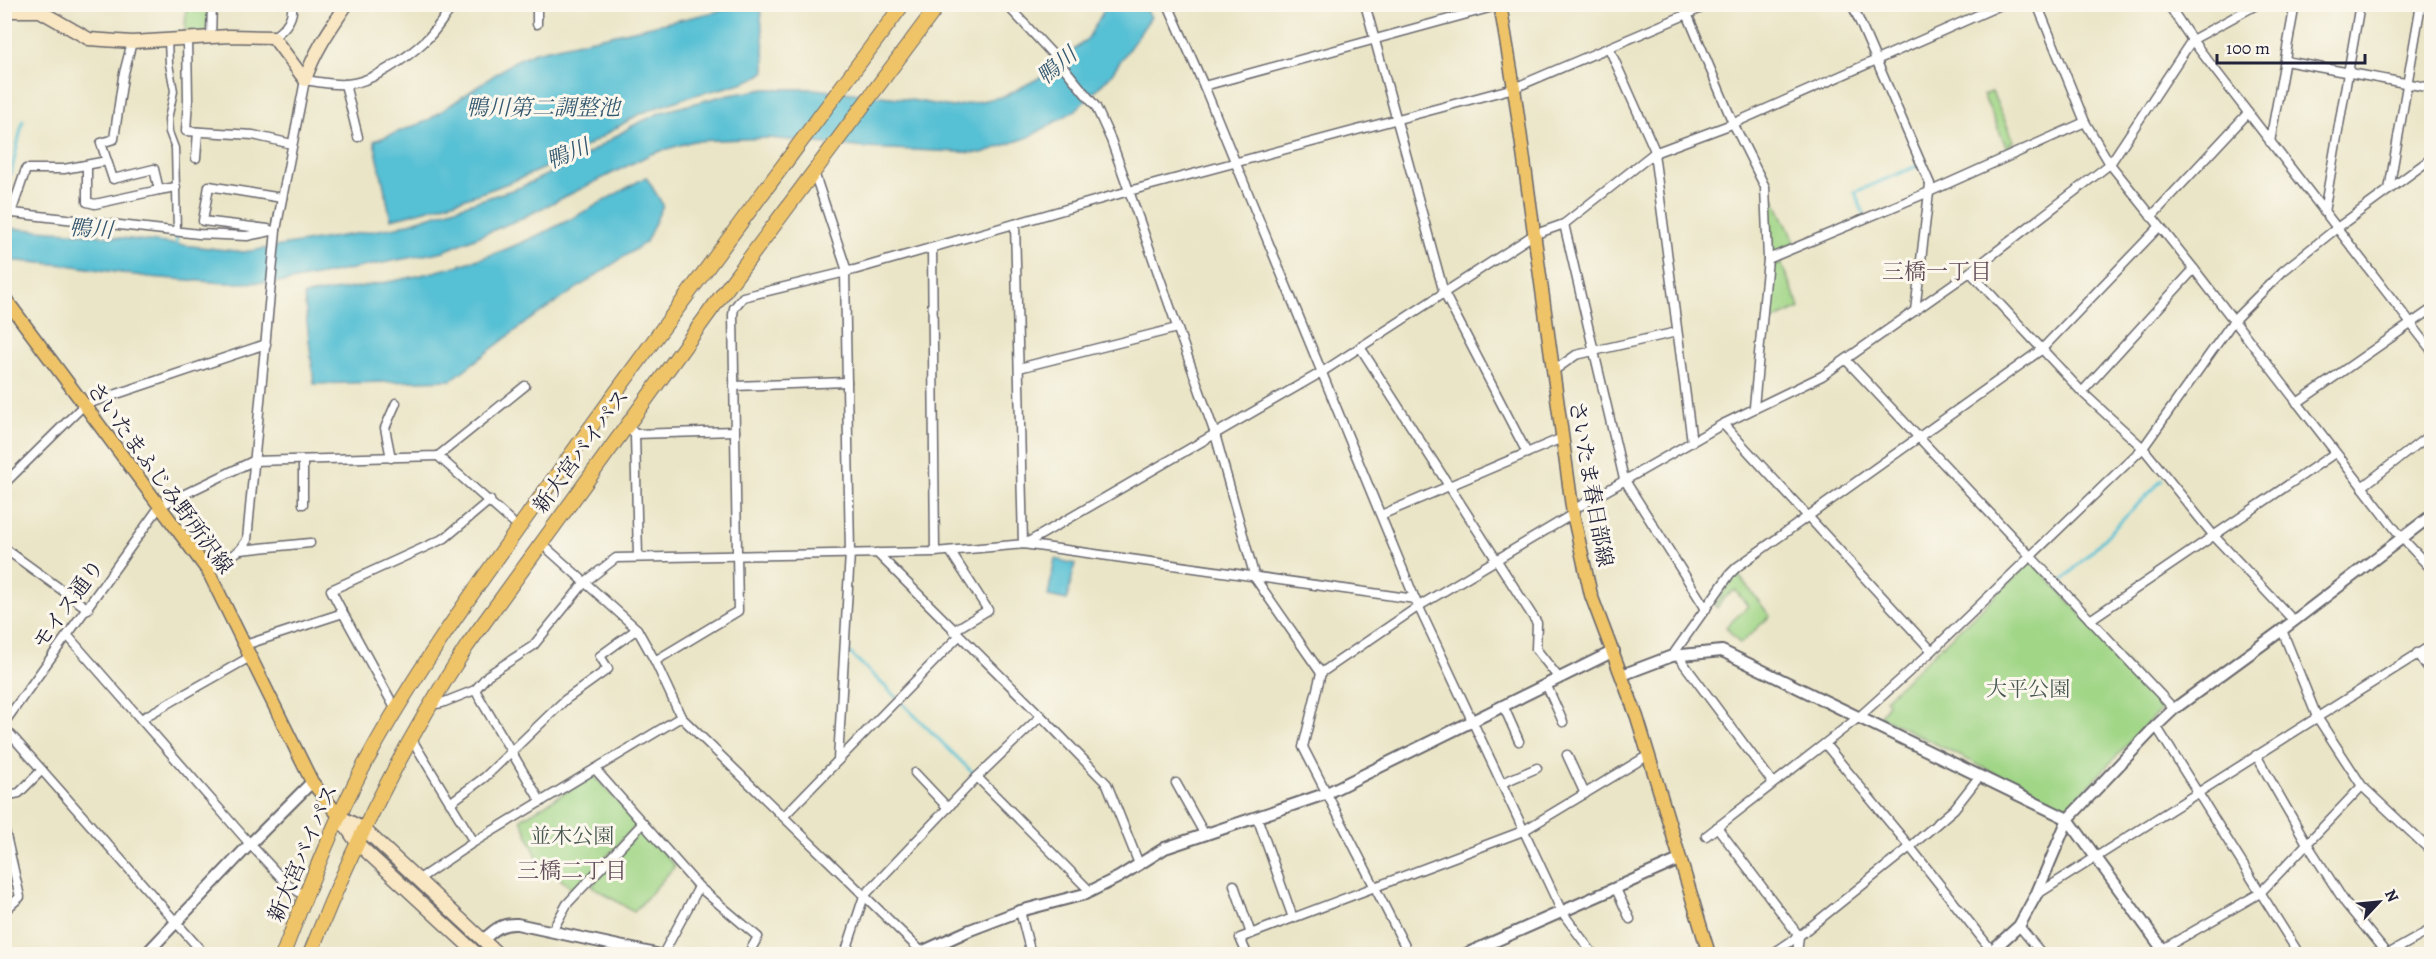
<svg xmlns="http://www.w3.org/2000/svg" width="2436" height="959" font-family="Alegreya,'Noto Serif JP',serif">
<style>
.green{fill:#a1d687;stroke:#627c61;stroke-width:1.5}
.water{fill:#57c0d4;stroke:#3c7188;stroke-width:1.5}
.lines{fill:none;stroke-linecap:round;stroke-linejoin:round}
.stream{stroke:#57c0d4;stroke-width:3}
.pedestrian-casing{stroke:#68666c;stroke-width:9}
.minor-casing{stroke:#68666c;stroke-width:11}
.tertiary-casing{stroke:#68666c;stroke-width:14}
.secondary-casing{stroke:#68666c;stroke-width:15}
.primary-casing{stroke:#68666c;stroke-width:15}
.trunk-casing{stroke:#68666c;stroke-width:16}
.pedestrian{stroke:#fff;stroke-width:6}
.minor{stroke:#fff;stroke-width:8}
.tertiary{stroke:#fff;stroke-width:10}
.secondary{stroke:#f9e7c3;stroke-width:12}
.primary{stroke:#efc469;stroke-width:12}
.trunk{stroke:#efc469;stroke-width:14}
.labels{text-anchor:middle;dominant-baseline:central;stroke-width:6;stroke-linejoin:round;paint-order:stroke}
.street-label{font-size:21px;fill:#22223b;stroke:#fbf7ec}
.park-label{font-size:21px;fill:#485852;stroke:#fbf7ec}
.water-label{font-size:22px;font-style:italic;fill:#355971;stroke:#fbf7ec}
.neighbourhood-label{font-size:22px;fill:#64505d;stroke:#fbf7ec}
</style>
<rect width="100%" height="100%" fill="#fbf7ec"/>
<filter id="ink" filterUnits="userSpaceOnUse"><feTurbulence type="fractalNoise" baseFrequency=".0167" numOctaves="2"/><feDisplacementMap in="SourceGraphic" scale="12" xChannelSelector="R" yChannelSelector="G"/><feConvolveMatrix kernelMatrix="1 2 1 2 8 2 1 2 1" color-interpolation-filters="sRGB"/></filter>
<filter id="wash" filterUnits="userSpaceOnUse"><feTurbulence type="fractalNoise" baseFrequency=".008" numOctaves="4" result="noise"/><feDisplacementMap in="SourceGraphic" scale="24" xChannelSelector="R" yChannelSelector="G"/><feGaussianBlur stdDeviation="1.35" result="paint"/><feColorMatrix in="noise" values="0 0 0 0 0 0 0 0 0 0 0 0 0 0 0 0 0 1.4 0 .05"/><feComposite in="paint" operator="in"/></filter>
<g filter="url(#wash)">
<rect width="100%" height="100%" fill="#eae5c6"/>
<g class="green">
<polygon points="186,5 208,5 207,33 185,34"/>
<polygon points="1992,92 2014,141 2010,143 2013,151 2009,153 1983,95"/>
<polygon points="1768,186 1796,245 1771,255"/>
<polygon points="1781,263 1800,308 1767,323 1772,266"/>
<polygon points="2032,561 2166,706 2153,717 2071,805 2062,807 1880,716 1888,703 1885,699"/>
<polygon points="1737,573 1770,616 1740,644 1726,627 1748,606 1735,590 1723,599 1717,608 1714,605"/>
<polygon points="594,775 638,824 574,891 538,859 521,819"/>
<polygon points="642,828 675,866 634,912 592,886"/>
</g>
<g class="water">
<path d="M746,5H760L765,62V71C752,85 699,92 679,100C665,105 649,109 636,116C613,129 592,144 569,156C512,185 453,204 391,219L374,141L427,121L515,61L535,52Z"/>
<polygon points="1107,5 1143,5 1151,17 1110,76 1076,110 1029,137 982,153 866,148 770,138 693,141 651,154 522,218 444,251 285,282 225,283 149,277 67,265 5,260 4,228 69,232 244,252 397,227 521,187 578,160 632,126 662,112 718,97 765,89 814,89 899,98 952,107 1005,96 1041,77 1088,38"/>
<path d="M646,177L663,205L646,242L528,321L451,380L314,384L304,295C372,286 440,275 504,250C553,231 600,203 646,177Z"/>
<polygon points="1055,559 1075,564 1067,600 1048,596"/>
</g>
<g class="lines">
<g class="stream">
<polyline points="4,185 12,169 23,120"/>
<polyline points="1864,215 1855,192 1917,166"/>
<polyline points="176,248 177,235"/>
<polyline points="2061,582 2162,480"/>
<polyline points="850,653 896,697"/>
<polyline points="900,701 974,774"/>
</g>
</g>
</g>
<g filter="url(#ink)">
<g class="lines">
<g class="pedestrian-casing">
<polyline id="pedestrian" points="168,40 169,64 174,91 168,119 169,132 175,148 177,231"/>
</g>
<g class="minor-casing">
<g id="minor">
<polyline points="1006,4 1057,59 1096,107 1111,140 1215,434 1255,578 1321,673 1303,747 1409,954"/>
<polyline points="1365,4 1444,293 1527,453"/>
<polyline points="1683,4 1733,123 1765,187 1768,259 1754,407"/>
<polyline points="1852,4 1930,184 1915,311"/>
<polyline points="2037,4 2085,122 2110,164 2194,269 2402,538 2432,570"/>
<polyline points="2168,4 2192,40 2432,351"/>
<polyline points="1170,9 1204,86 1415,599 1562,912 1593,954"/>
<polyline points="537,24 537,4"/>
<polyline points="211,37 212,4"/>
<path d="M273,37C285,29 294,19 292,4"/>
<polyline points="187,39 188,100 186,131 253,135 292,144"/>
<polyline points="1609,48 1656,153"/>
<polyline points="2285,61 2432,88"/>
<polyline points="345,84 358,137"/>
<polyline points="1204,86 1500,5"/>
<polyline points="2270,142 2295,4"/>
<polyline points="1654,153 1692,442"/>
<polyline points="196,158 198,132"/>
<polyline points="87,166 87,202 95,204 159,190 154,169 113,179 107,161"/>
<polyline points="814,172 847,271"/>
<polyline points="159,190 176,187"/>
<polyline points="2389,190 2421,4"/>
<polyline points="4,212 199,234 247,236 276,230"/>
<polyline points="2324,212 2360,4"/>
<polyline points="11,213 26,169 64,169 107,161 101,143 114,139 123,77 132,42"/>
<polyline points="2151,217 2248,113"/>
<polyline points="1015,224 1023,544 1415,599"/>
<polyline points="1564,224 1624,479 1706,609"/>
<polyline points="268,229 203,221 209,186 282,198"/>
<polyline points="932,248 935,552"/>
<polyline points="1768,259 1929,192 2085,122"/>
<polyline points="1970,272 2082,392 2143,448 2214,536 2294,621"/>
<polyline points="1360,347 1537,623 1536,649 1558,677"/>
<polyline points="1846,360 2174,709"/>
<polyline points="1019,368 1177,328"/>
<polyline points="1552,372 1576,355 1677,332"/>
<polyline points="734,386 847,382"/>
<polyline points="2082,392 2194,269"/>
<polyline points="2297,403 2432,309"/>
<polyline points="1723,424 1932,651"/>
<polyline points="627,425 635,434 638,557"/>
<polyline points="635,434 735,431"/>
<polyline points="438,456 511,521"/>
<polyline points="391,458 385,428 396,403"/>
<polyline points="4,484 84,405 266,344"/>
<polyline points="2362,487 2432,433"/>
<polyline points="303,504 303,460"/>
<polyline points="1573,510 1723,424 1822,376 1970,272 2110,164 2192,40 2258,4"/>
<polyline points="1381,515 1562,438"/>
<polyline points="541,543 637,629 655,661 681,717 924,954"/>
<polyline points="4,548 88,609"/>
<polyline points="240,550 310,543"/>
<polyline points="950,551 988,610 953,631"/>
<polyline points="877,553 1048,723 1107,784 1139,864"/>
<path d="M208,571L240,550L247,540L276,230L305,80C318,82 333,85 346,84C372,83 408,57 426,40C438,29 444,15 456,4"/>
<polyline points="343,613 396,710"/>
<polyline points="2090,620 2335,453"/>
<polyline points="2282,630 2317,717 2362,786 2432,852"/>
<polyline points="68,636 250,844 288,885 305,896"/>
<polyline points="245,645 343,613 331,590 445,538 490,500"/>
<polyline points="2417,653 2432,675"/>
<polyline points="1672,656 1730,574 1737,567 2041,350 2159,227"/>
<polyline points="1678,656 1773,783"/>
<polyline points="655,661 738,611 733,315 734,308 743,297 854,270 1129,191 1514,88 1711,4"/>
<polyline points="1321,673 1419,606 1573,514"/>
<polyline points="1546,684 1563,722"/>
<polyline points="475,690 541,802"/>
<polyline points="430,705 442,703 475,690 488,675 533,646 585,582 616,558 935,552 1025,544 1322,372 1533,235 1564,224 1654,153 1732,124 2003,4"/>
<polyline points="1503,705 1519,741"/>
<polyline points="141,719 250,657"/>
<polyline points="4,723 160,506 253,461 438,456 525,386"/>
<polyline points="2156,726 2299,954"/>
<polyline points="4,727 204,954"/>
<polyline points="411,738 474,842"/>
<polyline points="1825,744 1910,847 1992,951"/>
<polyline points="1567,755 1585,794"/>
<polyline points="2256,755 2306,842 2346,904 2387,954"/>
<polyline points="838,760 850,553 845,272"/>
<polyline points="595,769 699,887 758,937 748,954"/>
<polyline points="915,773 948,808"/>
<polyline points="977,777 1090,891"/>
<polyline points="1176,783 1205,835"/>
<polyline points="1502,783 1537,768"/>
<polyline points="4,796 19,793 42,770"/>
<polyline points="450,803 485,777 565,700 608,669 600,656 637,629"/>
<polyline points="784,816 958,637"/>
<polyline points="1257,817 1293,918"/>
<polyline points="4,827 20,897 4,911"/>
<polyline points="1717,827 1799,936 1797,954"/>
<polyline points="1706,836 1859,717 1932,651 2143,448 2234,320 2283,271 2337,228 2432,158"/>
<polyline points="419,879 474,842 681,717"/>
<polyline points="1234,885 1251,934"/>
<polyline points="1616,889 1630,919"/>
<polyline points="2036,895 2432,645"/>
<polyline points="1020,911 1031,954"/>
<polyline points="2019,926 2042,954"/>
<polyline points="552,931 567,904 643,823"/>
<polyline points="663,954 699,887"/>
<polyline points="845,954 864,896 977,777 1041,716"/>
<polyline points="1247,954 1240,938 1523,831 1647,756"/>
<polyline points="1772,954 1799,936 1910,847 1954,809 1979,777"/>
<polyline points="2154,954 2260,893 2362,786"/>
<polyline points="2388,954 2432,929"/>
</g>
</g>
<g class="tertiary-casing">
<g id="tertiary">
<polyline points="1622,675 1672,656 1722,651 2068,819 2166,954"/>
<path d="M483,940C494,930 501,923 517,924L656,954"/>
<polyline points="146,954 250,844 312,782"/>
<polyline points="917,954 970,930 1020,911 1085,894 1119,877 1165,848 1325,794 1614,651"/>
<polyline points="1466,954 1679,860"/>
<polyline points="1988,954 2019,926 2036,895 2068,819 2156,726 2174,709 2282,630 2432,515"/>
</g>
</g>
<g class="secondary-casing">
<g id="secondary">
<path d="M4,11H40L89,39L132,42L229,36L273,37L305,80C314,52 330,29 347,4"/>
<polyline points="339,816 364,829 498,954"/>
<polyline points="339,817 357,843 477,954"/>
</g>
</g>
<g class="primary-casing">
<g id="primary">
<polyline points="1500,4 1514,88 1573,514 1591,595 1637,717 1709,954"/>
<polyline points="4,297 208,571 312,782 339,816"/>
</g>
</g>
<g class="trunk-casing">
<g id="trunk">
<path d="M283,954C308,889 333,823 367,760C420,663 486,574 550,484C665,322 785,164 903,4"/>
<path d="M310,954C352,846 404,743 467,646L719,299L939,4"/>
</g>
</g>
<use href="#pedestrian" class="pedestrian"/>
<use href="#minor" class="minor"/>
<use href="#tertiary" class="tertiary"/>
<use href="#secondary" class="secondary"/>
<use href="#primary" class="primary"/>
<use href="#trunk" class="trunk"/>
</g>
</g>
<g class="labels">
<g class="street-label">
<text transform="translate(581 451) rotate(-54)">新大宮バイパス</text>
<text transform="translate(160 478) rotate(54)">さいたまふじみ野所沢線</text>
<text transform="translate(1591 484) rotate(80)">さいたま春日部線</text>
<text transform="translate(68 604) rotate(-54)">モイス通り</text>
<text transform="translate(303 853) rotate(-67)">新大宮バイパス</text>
</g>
<g class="park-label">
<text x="2028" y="689">大平公園</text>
<text x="572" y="836">並木公園</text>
</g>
<g class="water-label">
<text transform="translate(1057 66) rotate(-40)">鴨川</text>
<text x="543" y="108">鴨川第二調整池</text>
<text transform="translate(568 154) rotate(-22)">鴨川</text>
<text transform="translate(91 229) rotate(4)">鴨川</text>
</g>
<g class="neighbourhood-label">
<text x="1937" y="272">三橋一丁目</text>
<text x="572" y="871">三橋二丁目</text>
</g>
</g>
<rect width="2436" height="959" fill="none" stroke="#fbf7ec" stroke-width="24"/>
<g transform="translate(2379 902) rotate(64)" stroke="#fbf7ec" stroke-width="4.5" paint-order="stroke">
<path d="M0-4.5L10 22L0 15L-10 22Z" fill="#22223b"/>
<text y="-9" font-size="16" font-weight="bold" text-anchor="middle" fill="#22223b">N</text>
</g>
<path d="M2217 54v9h148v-9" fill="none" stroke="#22223b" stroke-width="3"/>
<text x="2226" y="54" font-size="18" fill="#22223b" stroke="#fbf7ec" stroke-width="4.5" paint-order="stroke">100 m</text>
</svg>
